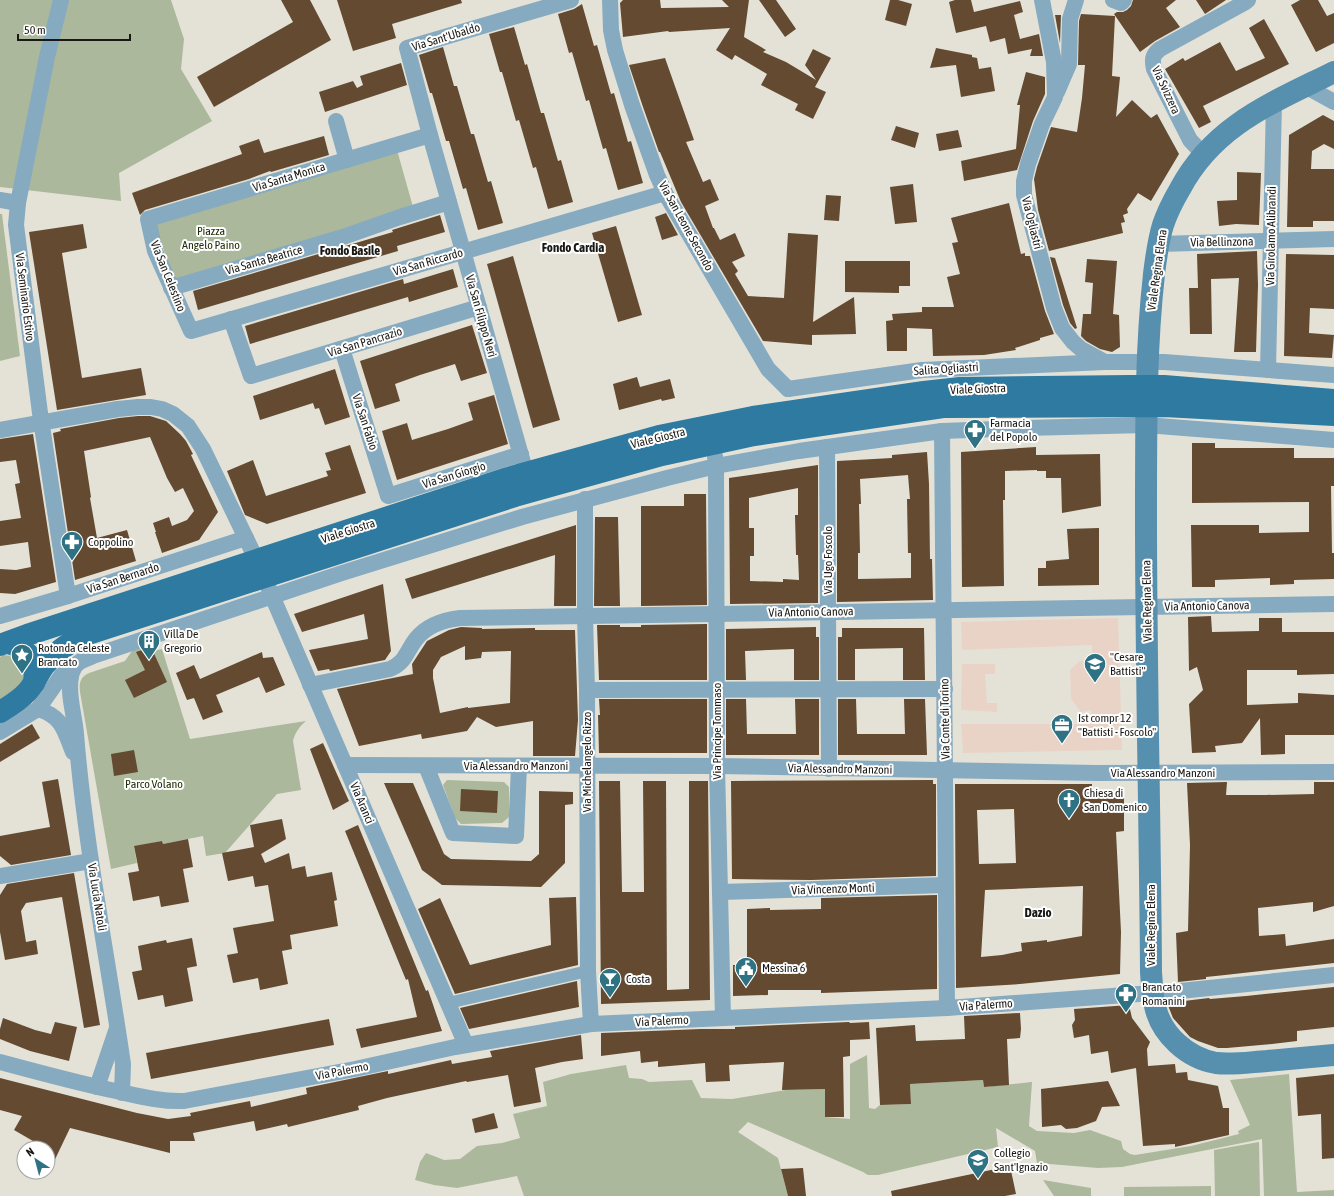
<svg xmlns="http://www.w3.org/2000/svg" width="1334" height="1196" font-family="'Asap Condensed',sans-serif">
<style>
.education{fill:#e9d3c7}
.green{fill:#abb89b}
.building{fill:#634a31;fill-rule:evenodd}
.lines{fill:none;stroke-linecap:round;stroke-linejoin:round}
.pedestrian{stroke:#86aac0;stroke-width:12}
.minor{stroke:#86aac0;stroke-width:16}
.secondary{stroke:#578fae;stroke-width:22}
.primary{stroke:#2e7aa1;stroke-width:22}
.labels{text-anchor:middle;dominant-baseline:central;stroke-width:4;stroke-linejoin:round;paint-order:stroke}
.street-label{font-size:12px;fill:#191814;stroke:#fff}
.park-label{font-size:12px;fill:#212f06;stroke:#fff}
.poi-label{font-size:12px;fill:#191814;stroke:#fff;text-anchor:start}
.neighbourhood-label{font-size:13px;font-weight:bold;fill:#191814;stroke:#fff}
</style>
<rect width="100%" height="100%" fill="#e4e2d7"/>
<g class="education">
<polygon points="1118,618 1122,750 963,753 961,724 1093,724 1091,710 1081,712 1071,699 1070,670 1080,661 1092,662 1092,645 962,650 961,622"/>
<polygon points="962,664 995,664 995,674 985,674 987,703 997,703 997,712 961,710"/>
</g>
<g class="green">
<polygon points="0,0 171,0 184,39 181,69 212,121 119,173 121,201 0,187"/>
<polygon points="397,150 413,207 332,234 175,282 154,222"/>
<polygon points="0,214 2,214 20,356 0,361"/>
<path d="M148,642L153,651L162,649L190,739L306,721C299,727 295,733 293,741L301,790L277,794L225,853L206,856L203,836L163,844L162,841L134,847L137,863L111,869L80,692C79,683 80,677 89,673L125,661L134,648Z"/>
<path d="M3,655C17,655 31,668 22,682C17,691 8,694 0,699V657Z"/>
<polygon points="447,780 504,782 509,787 509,817 502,823 461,824 455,818 443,785"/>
<polygon points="867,1055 869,1108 875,1109 880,1105 911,1104 910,1084 983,1080 984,1087 1032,1082 1029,1126 1037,1131 1074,1133 1090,1130 1121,1141 1123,1149 1130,1154 1135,1155 1191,1146 1239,1134 1238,1131 1250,1125 1230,1080 1289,1074 1297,1192 1334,1190 1334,1196 1264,1196 1262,1139 1122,1167 1098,1168 1037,1163 1035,1151 996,1128 998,1147 878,1175 868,1175 863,1172 748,1122 738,1132 778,1158 788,1196 524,1196 517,1176 457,1188 434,1185 415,1180 420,1162 426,1153 444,1160 460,1159 477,1146 502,1143 520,1138 513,1114 547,1106 543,1082 571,1074 626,1065 629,1078 642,1079 649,1082 692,1080 701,1098 732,1099 786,1090 825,1089 825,1117 850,1119 850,1064"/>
<polygon points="1259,1142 1260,1196 1215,1196 1214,1150"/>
<polygon points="1043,1180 1091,1188 1091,1196 1054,1196"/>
<polygon points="1211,1186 1211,1196 1124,1196 1124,1187"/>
</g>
<g class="building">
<polygon points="281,0 310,0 331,40 214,107 197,77 293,22"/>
<polygon points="337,0 461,0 462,3 392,24 396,38 353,51"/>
<polygon points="623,0 660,0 661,8 729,7 722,0 749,0 744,37 766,50 763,52 786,62 816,80 805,65 813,49 831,58 815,87 826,92 813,119 795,110 798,104 761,85 767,74 735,55 732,60 716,50 730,28 669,32 668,31 623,37 620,3"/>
<polygon points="759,0 776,0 796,29 785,37"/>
<polygon points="890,0 898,0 912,4 906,26 885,20"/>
<polygon points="955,0 971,0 974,12 1020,1 1023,12 1014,15 1020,39 1039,34 1043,56 1030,56 1032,49 1008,54 1005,38 990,42 986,26 956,33 949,2"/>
<polygon points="1133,0 1176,0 1166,8 1180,27 1155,41 1140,52 1114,14 1117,12 1123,12 1127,10 1131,6"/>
<polygon points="1196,0 1226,0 1205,14"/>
<polygon points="1300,0 1318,0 1327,16 1334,13 1334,43 1316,52 1291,5"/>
<polygon points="582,4 594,46 597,45 611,94 614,93 628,142 631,141 643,183 618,190 606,148 603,149 589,100 586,101 572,52 569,53 558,14 574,9"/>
<polygon points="1081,14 1115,16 1112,76 1120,77 1116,117 1132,100 1151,118 1157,114 1179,154 1151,201 1138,193 1127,209 1128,213 1123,215 1125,222 1121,223 1123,233 1049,251 1038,210 1034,179 1037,167 1051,127 1077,132 1082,98 1085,65 1078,65 1079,21"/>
<polygon points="1055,15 1061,15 1060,43"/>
<polygon points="1264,19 1289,64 1203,106 1211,122 1199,128 1165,69 1183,58 1185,61 1220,42 1236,71 1265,58 1249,28"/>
<polygon points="514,27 525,65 527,64 541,113 544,113 558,161 561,160 573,202 548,209 536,167 533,168 519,120 516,121 502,72 500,72 489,34"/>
<polygon points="443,47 454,86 457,86 471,134 474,134 488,182 491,181 503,223 478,230 466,188 463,189 449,141 446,141 432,93 430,93 419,55"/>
<polygon points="936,48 972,55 972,57 977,58 979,69 991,67 995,91 961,97 956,65 930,68"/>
<polygon points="665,58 694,140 686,142 703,182 710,179 719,200 705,206 713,228 714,228 720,240 735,233 745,256 732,262 738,271 735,274 748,296 784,298 788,233 818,235 813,322 854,297 856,334 812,335 812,345 763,341 681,202 660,152 659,152 643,107 629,65"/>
<polygon points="401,63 407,85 325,112 319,92 353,81 357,88 363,85 360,76"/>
<polygon points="1026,72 1045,77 1045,94 1033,121 1017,170 964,181 961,161 1016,149 1020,105 1017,105"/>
<polygon points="1323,115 1334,121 1334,149 1324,144 1312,151 1311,169 1334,169 1334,221 1313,221 1313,227 1287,227 1289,135"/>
<polygon points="896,126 919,133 915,148 891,140"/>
<polygon points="958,130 962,147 939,151 936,134"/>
<polygon points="324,136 329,155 271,172 270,171 249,179 145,210 140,215 132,193 242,154 239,146 259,139 264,153"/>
<polygon points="1237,172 1261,173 1259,225 1236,224 1219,226 1217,201 1237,200"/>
<polygon points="913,184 917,222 895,224 890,187"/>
<polygon points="826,195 841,196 839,221 824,220"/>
<polygon points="1009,203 1021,254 1025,253 1025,256 1030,256 1045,311 1054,334 1040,338 1040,340 1015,348 1016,350 984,355 933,356 932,329 907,328 907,351 887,351 886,321 893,320 892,314 922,312 922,307 954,307 947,277 960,274 952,243 958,242 951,218"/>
<polygon points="666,213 678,235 662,240 655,217"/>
<polygon points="440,215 445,232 397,246 398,251 198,310 193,291 393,232 392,230"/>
<polygon points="83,224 87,248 62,253 82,378 141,368 146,395 57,410 29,232"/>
<polygon points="616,226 642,315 618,322 592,233"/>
<polygon points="1257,251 1258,285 1256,352 1234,352 1239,278 1211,279 1212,334 1190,334 1189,288 1198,288 1197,254"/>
<polygon points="1286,254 1334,255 1334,309 1310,308 1309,333 1334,335 1332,358 1284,356"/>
<polygon points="513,256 560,420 533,428 487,264"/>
<polygon points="1050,257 1055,258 1077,328 1075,329 1070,323 1063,305"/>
<polygon points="1087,259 1117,261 1113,314 1119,315 1120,347 1112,352 1100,349 1086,341 1081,336 1083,314 1091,314 1093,283 1085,282"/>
<polygon points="845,261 910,261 910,286 899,286 899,293 845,292"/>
<polygon points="453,269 458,287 409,302 408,297 250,344 245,326 403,279 404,284"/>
<polygon points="472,325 487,373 461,381 455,364 420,375 395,384 400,401 375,409 360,361"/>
<polygon points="335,369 350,417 325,425 319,408 315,409 313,403 260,420 253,396"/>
<polygon points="637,377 640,387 670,379 675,398 662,401 661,399 619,410 613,384"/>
<polygon points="494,395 508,444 397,480 382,431 407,423 412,440 448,429 473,420 468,403"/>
<polygon points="138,416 150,416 166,421 180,434 186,441 193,454 191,455 218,512 199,540 162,553 155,532 156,532 153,523 169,517 172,526 187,520 194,511 183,488 175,492 167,478 150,437 84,451 91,497 90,498 97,538 127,530 136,561 75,580 53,433 61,431 60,429 119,418"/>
<polygon points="33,434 56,582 15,594 0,593 0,569 16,570 31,567 28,542 0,546 0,521 21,518 15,484 20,483 16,460 0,462 0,439"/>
<polygon points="1192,443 1215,443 1215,448 1294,448 1294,458 1334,458 1334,486 1331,486 1332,553 1334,553 1334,579 1294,580 1294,584 1270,585 1270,578 1215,580 1215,587 1192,587 1191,525 1259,525 1259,533 1309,532 1309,502 1192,503"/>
<polygon points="350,445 366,493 267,524 245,515 227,471 253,460 266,496 328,476 326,471 331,470 325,453"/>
<polygon points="1036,447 1036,455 1100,454 1101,506 1062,513 1061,478 1046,478 1046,471 1037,471 1037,470 1005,471 1005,500 1003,500 1004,586 962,587 961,452"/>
<path d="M927,452L929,484L930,559H932L933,600L837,602V461L892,458V455ZM908,475L910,499H907L908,553H911V578L858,579V553H860L859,504H861L860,479Z"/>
<path d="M818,465V603L730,604L729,478ZM798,488V515H795L796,555H798L799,580L783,579V582L750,581V556H754V528H749V498Z"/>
<polygon points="684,494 706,494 707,605 641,606 641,506 684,506"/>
<polygon points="595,517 618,517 620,606 594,606"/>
<polygon points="576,525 576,606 554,606 555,555 412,599 405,579"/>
<polygon points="1099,528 1099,585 1038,586 1038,568 1046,568 1046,561 1069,559 1067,529"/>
<polygon points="383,584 391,651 385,660 330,671 329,669 318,671 309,650 368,639 364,614 302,632 294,614"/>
<polygon points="1211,616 1212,632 1259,631 1259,618 1282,618 1282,632 1334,632 1334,674 1297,675 1297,670 1247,670 1247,705 1298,703 1298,693 1334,695 1334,735 1285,735 1285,754 1261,755 1260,718 1242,743 1215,746 1216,752 1192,753 1189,704 1203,690 1197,667 1189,671 1188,617"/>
<polygon points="707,624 707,680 599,680 597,625 620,625 620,627 641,627 641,625"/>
<path d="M461,627L482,628V629L535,628V630H575L578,720L575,756H533V721L496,727L477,717L467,731L422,739L421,734L359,746L337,689L413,674L412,664L427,641L449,630ZM465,646V660L481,658L482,652L511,651L510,703L468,708V707L440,713L433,678V670L441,657Z"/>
<polygon points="816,627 816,637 819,637 819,680 794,680 794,649 745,651 746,680 726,680 726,629"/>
<polygon points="842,628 924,628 925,680 903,680 903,648 855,649 855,680 838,680 838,637 842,637"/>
<polygon points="151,647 167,682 134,698 125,680 145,670 136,652"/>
<polygon points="262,652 263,658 273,657 285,685 266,693 259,677 216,695 223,712 203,720 194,698 187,700 176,673 194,665 200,679"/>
<polygon points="599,699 707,699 707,753 599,753 598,715 600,715"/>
<polygon points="726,699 746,699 747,734 796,734 795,699 819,699 819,755 726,755"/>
<polygon points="838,699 856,699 857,734 905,734 904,699 925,699 927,755 838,755"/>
<polygon points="32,724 40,738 0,762 0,744"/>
<polygon points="323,743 349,801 333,810 310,749"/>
<polygon points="134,750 138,772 114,776 111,754"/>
<polygon points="58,779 71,855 11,865 0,856 0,836 50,827 42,782"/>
<polygon points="933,780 933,784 936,784 936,876 811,880 732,879 731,781"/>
<polygon points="599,781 620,781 622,892 644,892 643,781 666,781 667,990 689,989 689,781 708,781 710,1000 601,1004"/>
<polygon points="1227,782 1226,795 1265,795 1314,794 1314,782 1334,782 1334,906 1313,912 1313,902 1258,908 1259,936 1285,934 1286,946 1334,939 1334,963 1225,975 1206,977 1206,979 1178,982 1176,933 1188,931 1190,845 1187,783"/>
<polygon points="384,783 413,783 444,854 451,859 531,861 539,854 539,791 573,792 573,804 565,805 565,863 541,887 442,885 422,870"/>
<path d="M955,784H1092V796L1124,795V831L1116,832L1121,932L1120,974L1020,984L956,988ZM1014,809L1016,863L979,864L977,810ZM1083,886L1082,936L1047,942V940L1021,943L1022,951L1002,955L981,957L985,890Z"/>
<polygon points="461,789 498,791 497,813 460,811"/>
<polygon points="282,819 286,839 261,854 265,863 289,853 292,869 305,866 307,877 332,872 337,900 334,901 338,926 290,935 292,949 282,951 288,984 260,990 258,978 233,983 227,955 238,953 233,928 274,921 268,885 255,887 253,876 228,881 222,853 254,847 250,825"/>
<polygon points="358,825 426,991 428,990 442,1031 361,1048 356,1029 417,1017 408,979 406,980 345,831"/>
<polygon points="188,839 193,867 183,869 189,902 161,907 159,896 133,901 128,873 139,871 134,846 162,841 163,844"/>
<polygon points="74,873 100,1025 84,1028 62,897 26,903 21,911 26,942 36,940 38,954 5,960 0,932 0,895 7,884"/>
<polygon points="937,895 937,989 821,993 821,990 768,990 768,995 733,996 733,965 747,965 747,909 770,908 770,910 821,909 821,898"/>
<polygon points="576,897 578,965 455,994 418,909 440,898 470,965 551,945 549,898"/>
<polygon points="192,938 197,966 187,968 193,1001 165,1007 163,995 138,1000 132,972 142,970 138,946 166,940 167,943"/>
<polygon points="577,981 579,1007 469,1029 460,1008"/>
<polygon points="1334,987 1334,1027 1297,1031 1297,1041 1272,1044 1227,1048 1218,1048 1198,1041 1190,1037 1173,1018 1167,1003 1209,998 1210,999 1246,996"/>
<polygon points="1129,1005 1132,1018 1150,1042 1147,1049 1148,1066 1175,1064 1176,1073 1187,1072 1188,1080 1218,1086 1223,1108 1229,1108 1229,1135 1175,1147 1175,1144 1143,1146 1136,1068 1111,1073 1108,1051 1091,1054 1089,1035 1074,1038 1072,1025 1075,1020 1074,1009"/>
<polygon points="1020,1013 1021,1029 1020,1038 1007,1039 1009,1085 984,1087 983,1080 910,1084 911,1104 880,1105 876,1028 915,1025 916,1041 965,1039 964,1016"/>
<polygon points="3,1018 35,1030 51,1034 55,1022 77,1027 69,1061 30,1051 0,1039 0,1029"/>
<polygon points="329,1019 334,1045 151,1079 146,1053"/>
<polygon points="849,1022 850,1023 869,1022 870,1039 850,1040 850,1056 843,1057 844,1117 825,1117 825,1089 782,1090 784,1062 729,1065 730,1081 706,1082 705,1063 658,1067 658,1061 641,1063 640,1051 601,1056 601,1033 701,1029 735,1029 735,1027"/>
<polygon points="581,1035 583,1059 562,1062 535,1068 541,1102 514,1107 508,1075 467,1082 466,1081 387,1098 358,1106 359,1110 288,1127 287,1124 256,1131 254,1121 193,1133 195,1141 170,1141 170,1153 70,1128 48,1174 48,1148 45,1148 14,1130 22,1116 0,1110 0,1078 137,1113 168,1119 191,1116 190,1113 250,1101 251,1107 307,1094 306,1088 388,1071 388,1074 451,1060 452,1064 492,1057 490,1051"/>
<polygon points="1334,1074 1334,1158 1322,1159 1321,1114 1298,1116 1296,1078"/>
<polygon points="1108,1081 1120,1106 1102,1107 1096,1121 1077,1128 1066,1129 1061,1125 1042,1127 1041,1089"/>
<polygon points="494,1113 498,1128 475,1133 472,1119"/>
<polygon points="1010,1166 1016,1194 1005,1196 892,1196 891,1191"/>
<polygon points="803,1168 806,1196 788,1196 781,1169"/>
</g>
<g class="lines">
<polyline class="pedestrian" points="448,1003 588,971"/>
<g class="minor">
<polyline points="61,0 47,57 18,203 16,225 40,413 68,596"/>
<polyline points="610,0 611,30 615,50 632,105 657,175 665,193 768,369 788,389"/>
<polyline points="1042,0 1054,62 1055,97 1042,124 1028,164 1024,181 1024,195 1054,308 1062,328 1073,342 1081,349 1105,362"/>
<polyline points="1113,0 1121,3 1124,0"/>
<polyline points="1305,86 1334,102"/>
<polyline points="1057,92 1069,64 1070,19 1076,0"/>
<polyline points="336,121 347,160"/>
<polyline points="430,135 148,219 155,251 191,331 665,193"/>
<path d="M1203,154L1190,140L1154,69C1152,60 1152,55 1160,49L1244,3L1248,0"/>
<polyline points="0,200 18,203"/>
<polyline points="1159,244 1334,239"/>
<polyline points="171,288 343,237 400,217 449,202"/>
<polyline points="231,319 251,376 479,307"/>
<polyline points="342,349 388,496 521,454"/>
<polyline points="1268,370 1274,102"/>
<polyline points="788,389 922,370 1105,362 1164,362 1334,375"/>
<polyline points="0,430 118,409 138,407 151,407 162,409 173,414 188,426 203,449 257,561 466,1045"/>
<polyline points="942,431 947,1008"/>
<polyline points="827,447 829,769"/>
<polyline points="715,456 716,466 717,766 723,1018"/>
<polyline points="526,473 430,135 407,48 571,0"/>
<polyline points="585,499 585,616 587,690 588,971 591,1024"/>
<polyline points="0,616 68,596 246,538"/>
<path d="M75,666C74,669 71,673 71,677C67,693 75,717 76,734C85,845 107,954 123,1064L122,1093"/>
<path d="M310,685L390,669C406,662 406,652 416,639C427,625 443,620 460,618L1334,604"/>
<polyline points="587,690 945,689"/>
<path d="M38,709C63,717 64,730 73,752"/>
<polyline points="0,732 38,709 61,676 81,661 93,656 342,573 522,517 667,478 716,466 799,451 942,431 1025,428 1146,425 1334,440"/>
<polyline points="345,765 717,766 1096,773 1334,772"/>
<polyline points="426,766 453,833 516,836 519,766"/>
<polyline points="0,876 91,861"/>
<polyline points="720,892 946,885"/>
<path d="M0,1062C37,1072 74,1082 111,1090C135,1095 159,1102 184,1101L355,1069L455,1047L591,1024L947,1008L1180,991L1334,975"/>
<polyline points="97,1087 117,1028"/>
</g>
<path class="secondary" d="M1334,72C1272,103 1214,125 1180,189C1173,201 1167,213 1163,225C1158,241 1156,258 1154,274C1150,310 1148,346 1147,383C1146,427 1146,472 1146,517C1146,669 1150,820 1151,972C1152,984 1152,995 1155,1006C1161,1034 1187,1058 1216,1063C1232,1065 1251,1062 1267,1061C1290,1059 1312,1057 1334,1055"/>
<g class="primary">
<path d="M9,643C30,650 37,661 34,683"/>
<polyline points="0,645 27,635 508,478 659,436 753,417 924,392 960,388 1131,386 1164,386 1334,400"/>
<path d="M0,712C10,706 20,700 27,692C34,685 38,674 44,666C56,651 71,641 88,634L515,496L662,455L754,435L943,407L1164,406L1334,415"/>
</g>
</g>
<defs>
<g id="pharmacy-pin" transform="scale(1.15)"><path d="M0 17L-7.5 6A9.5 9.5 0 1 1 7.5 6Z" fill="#2f7283" stroke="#fff"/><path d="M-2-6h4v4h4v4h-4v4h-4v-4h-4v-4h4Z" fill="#fff"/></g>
<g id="building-pin" transform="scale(1.15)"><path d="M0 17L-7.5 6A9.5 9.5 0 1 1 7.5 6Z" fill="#2f7283" stroke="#fff"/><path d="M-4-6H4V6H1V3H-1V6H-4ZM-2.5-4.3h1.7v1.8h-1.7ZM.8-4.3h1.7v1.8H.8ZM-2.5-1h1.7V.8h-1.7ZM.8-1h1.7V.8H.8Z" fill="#fff"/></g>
<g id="sight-pin" transform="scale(1.15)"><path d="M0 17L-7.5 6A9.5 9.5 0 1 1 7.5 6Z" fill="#2f7283" stroke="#fff"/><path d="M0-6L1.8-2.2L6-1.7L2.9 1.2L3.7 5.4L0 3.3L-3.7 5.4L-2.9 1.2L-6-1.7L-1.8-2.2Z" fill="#fff"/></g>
<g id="school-pin" transform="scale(1.15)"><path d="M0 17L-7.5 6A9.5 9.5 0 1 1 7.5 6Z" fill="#2f7283" stroke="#fff"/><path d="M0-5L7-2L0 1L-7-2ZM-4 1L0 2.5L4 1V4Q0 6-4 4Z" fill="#fff"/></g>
<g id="office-pin" transform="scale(1.15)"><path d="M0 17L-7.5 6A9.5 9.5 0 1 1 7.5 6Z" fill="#2f7283" stroke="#fff"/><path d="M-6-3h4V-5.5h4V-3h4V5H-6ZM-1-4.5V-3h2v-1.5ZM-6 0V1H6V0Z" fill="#fff"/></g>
<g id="church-pin" transform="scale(1.15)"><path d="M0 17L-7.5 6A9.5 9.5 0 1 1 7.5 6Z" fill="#2f7283" stroke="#fff"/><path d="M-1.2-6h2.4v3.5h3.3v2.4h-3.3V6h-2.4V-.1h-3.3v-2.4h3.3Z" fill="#fff"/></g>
<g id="civic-pin" transform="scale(1.15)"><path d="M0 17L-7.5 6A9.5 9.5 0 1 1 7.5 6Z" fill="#2f7283" stroke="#fff"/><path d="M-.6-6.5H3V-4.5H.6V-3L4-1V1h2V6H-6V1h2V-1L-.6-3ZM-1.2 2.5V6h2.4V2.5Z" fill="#fff"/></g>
<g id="bar-pin" transform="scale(1.15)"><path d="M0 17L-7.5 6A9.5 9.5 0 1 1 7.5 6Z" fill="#2f7283" stroke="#fff"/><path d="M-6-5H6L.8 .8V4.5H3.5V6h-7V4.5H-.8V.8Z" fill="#fff"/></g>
</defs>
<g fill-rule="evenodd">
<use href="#pharmacy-pin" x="975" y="430"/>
<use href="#pharmacy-pin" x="72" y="542"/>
<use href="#building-pin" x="149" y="641"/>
<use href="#sight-pin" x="22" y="655"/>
<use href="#school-pin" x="1095" y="664"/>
<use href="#office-pin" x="1062" y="725"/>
<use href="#church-pin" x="1069" y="800"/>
<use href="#civic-pin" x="746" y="968"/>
<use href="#bar-pin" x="610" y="979"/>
<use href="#pharmacy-pin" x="1126" y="994"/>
<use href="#school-pin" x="978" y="1160"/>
</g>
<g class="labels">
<g class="street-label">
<text transform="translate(446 37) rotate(-17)">Via Sant'Ubaldo</text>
<text transform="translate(1166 90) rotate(65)">Via Svizzera</text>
<text transform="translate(289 177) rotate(-17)">Via Santa Monica</text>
<text transform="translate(1032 223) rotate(76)">Via Ogliastri</text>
<text transform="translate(686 226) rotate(61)">Via San Leone Secondo</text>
<text transform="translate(1271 236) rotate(-89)">Via Girolamo Alibrandi</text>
<text transform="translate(1222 242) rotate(-1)">Via Bellinzona</text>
<text transform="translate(264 260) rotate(-16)">Via Santa Beatrice</text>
<text transform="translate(428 262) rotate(-16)">Via San Riccardo</text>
<text transform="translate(1157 270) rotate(-82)">Viale Regina Elena</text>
<text transform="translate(168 276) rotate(68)">Via San Celestino</text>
<text transform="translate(25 297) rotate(83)">Via Seminario Estivo</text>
<text transform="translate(481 316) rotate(74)">Via San Filippo Neri</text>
<text transform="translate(365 342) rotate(-17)">Via San Pancrazio</text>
<text transform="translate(946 369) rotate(-4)">Salita Ogliastri</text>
<text transform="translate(978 389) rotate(-2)">Viale Giostra</text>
<text transform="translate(365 422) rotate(72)">Via San Fabio</text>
<text transform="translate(658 438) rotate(-14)">Viale Giostra</text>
<text transform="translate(454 475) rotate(-17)">Via San Giorgio</text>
<text transform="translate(348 531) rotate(-18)">Viale Giostra</text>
<text transform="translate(828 560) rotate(-90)">Via Ugo Foscolo</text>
<text transform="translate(123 578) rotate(-18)">Via San Bernardo</text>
<text transform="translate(1147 601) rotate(-91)">Viale Regina Elena</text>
<text transform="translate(1207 606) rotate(-1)">Via Antonio Canova</text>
<text transform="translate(811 612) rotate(-1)">Via Antonio Canova</text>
<text transform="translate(945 719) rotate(-91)">Via Conte di Torino</text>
<text transform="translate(717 731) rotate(-90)">Via Principe Tommaso</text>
<text transform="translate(587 762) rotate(-90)">Via Michelangelo Rizzo</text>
<text x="516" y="766">Via Alessandro Manzoni</text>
<text transform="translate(840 769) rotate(1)">Via Alessandro Manzoni</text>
<text x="1163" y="773">Via Alessandro Manzoni</text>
<text transform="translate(362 803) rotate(67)">Via Aranci</text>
<text transform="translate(833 889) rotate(-2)">Via Vincenzo Monti</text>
<text transform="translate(97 897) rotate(81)">Via Lucia Natoli</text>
<text transform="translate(1151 925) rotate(-90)">Viale Regina Elena</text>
<text transform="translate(986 1005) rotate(-4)">Via Palermo</text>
<text transform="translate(662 1021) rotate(-3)">Via Palermo</text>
<text transform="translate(342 1071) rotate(-11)">Via Palermo</text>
</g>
<g class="park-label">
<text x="211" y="231">Piazza<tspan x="211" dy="14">Angelo Paino</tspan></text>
<text x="154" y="784">Parco Volano</text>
</g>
<g class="poi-label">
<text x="990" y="423">Farmacia<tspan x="990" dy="14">del Popolo</tspan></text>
<text x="88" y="542">Coppolino</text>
<text x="164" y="634">Villa De<tspan x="164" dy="14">Gregorio</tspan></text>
<text x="38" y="648">Rotonda Celeste<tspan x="38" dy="14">Brancato</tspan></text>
<text x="1110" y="657">"Cesare<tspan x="1110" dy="14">Battisti"</tspan></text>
<text x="1078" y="718">Ist compr 12<tspan x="1078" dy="14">"Battisti - Foscolo"</tspan></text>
<text x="1084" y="793">Chiesa di<tspan x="1084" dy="14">San Domenico</tspan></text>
<text x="762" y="968">Messina 6</text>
<text x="626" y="979">Costa</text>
<text x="1142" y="987">Brancato<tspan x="1142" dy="14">Romanini</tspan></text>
<text x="994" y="1153">Collegio<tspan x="994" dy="14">Sant'Ignazio</tspan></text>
</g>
<g class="neighbourhood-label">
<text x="573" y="247">Fondo Cardia</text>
<text x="350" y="250">Fondo Basile</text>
<text x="1038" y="912">Dazio</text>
</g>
</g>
<g transform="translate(36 1160) rotate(324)"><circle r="19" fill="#ffffff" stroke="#a3a3a1"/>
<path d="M0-3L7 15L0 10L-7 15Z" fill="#2f7283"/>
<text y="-6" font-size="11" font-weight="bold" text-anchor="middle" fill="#191814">N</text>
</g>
<path d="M18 34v6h112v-6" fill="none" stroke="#191814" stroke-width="2"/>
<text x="24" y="34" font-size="12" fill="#191814" stroke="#ffffff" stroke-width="3" paint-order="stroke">50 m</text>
</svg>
